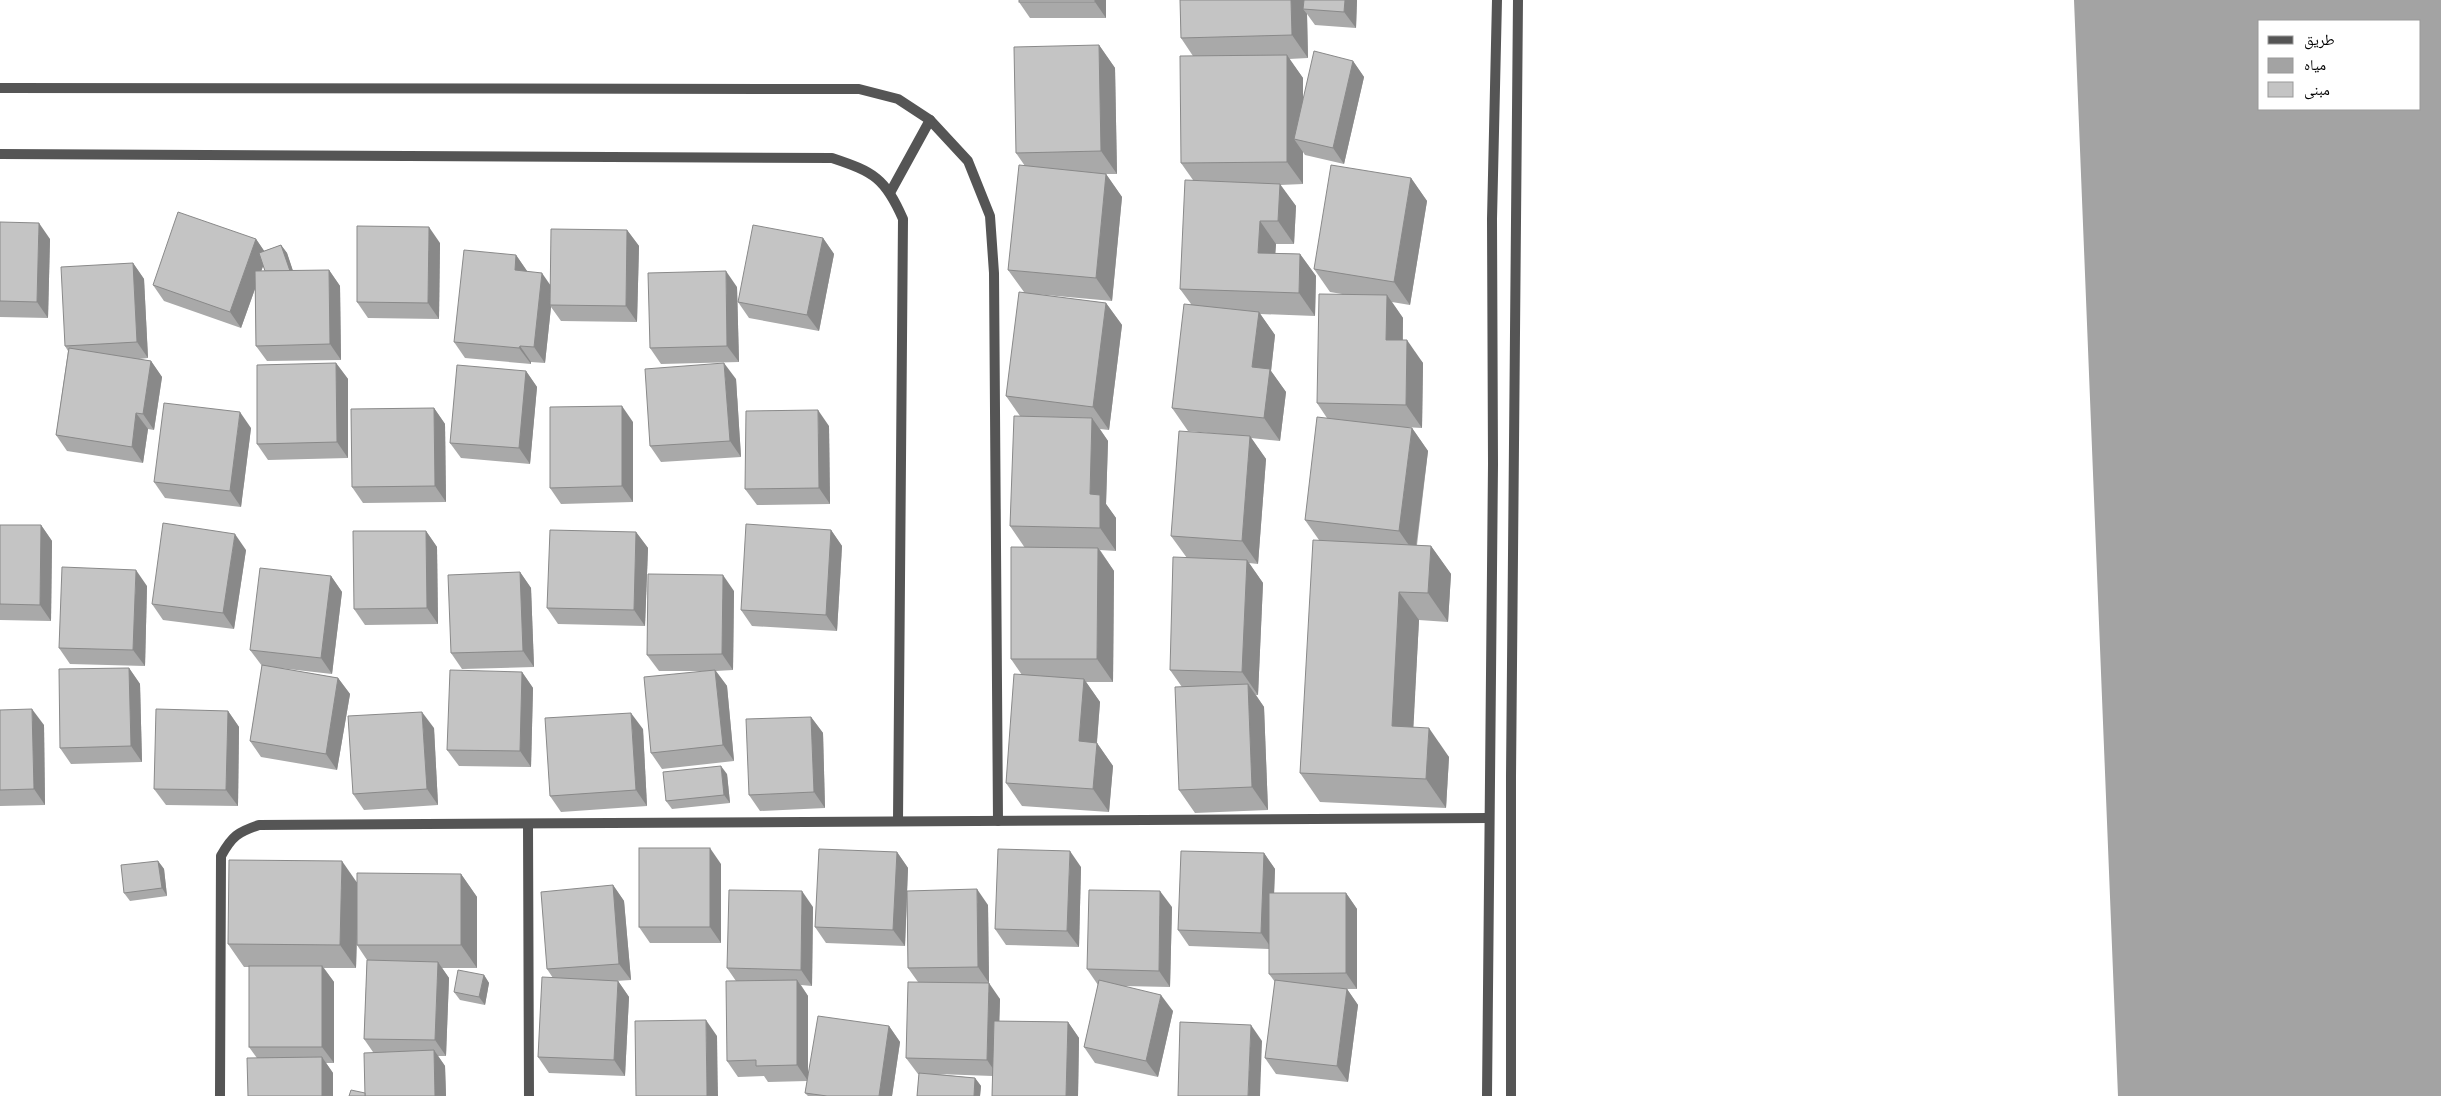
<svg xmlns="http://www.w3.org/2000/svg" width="2441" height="1096" font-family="Ubuntu,'Noto Naskh Arabic',sans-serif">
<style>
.water{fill:#a3a3a3;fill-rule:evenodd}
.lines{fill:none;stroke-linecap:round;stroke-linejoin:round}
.minor{stroke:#555;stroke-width:10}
.wall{fill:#a9a9a9;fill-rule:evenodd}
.shaded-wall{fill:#898989}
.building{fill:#c4c4c4;stroke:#898989}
</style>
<rect width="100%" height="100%" fill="#fff"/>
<path class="water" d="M2074,0H2441V1096H2118ZM2260,21H2420V109H2260Z"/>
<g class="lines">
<g class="minor">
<polyline points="0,88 859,89 898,99 930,120 968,161 990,216 994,273 998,821"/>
<path d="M0,154L832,158C874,172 885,178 903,219L898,821"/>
<polyline points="891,191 930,120"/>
<polyline points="528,824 529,1096"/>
<path d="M220,1096L221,856C232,836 238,832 259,825L1489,818"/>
<polyline points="1487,1096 1493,464 1492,219 1497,0"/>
<polyline points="1511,1096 1511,776 1518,0"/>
</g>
</g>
<g class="wall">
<polygon points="1019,0 1106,0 1106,18 1030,18 1019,2"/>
<polygon points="1180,0 1357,0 1356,28 1315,25 1307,14 1308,58 1289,59 1303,78 1303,100 1353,61 1364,77 1344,164 1305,155 1303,152 1303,184 1280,185 1296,206 1294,244 1276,244 1275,253 1300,254 1316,276 1315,316 1260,314 1275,335 1271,371 1286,392 1280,441 1251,438 1266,459 1258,564 1249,563 1263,583 1258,695 1256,695 1264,707 1268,810 1195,813 1179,790 1182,687 1170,670 1187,558 1171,536 1219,434 1188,431 1172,408 1191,304 1180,289 1193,180 1181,163 1193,56 1181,38"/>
<polygon points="1099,45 1115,68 1117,174 1106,174 1122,197 1112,301 1035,294 1106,303 1122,325 1109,430 1100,429 1108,441 1106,504 1116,518 1116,551 1100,550 1114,571 1113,682 1086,682 1100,702 1097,743 1113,766 1109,812 1022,806 1006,783 1022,675 1011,659 1025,548 1010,526 1020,416 1006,396 1024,292 1008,270 1025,166 1016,153"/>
<polygon points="1411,178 1427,201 1410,305 1392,302 1403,318 1403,340 1423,363 1422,428 1404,427 1412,428 1428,451 1417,545 1431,546 1451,574 1448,622 1419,620 1413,727 1449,757 1446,808 1320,802 1300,773 1319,540 1305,520 1327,418 1317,403 1342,294 1330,292 1314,269"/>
<polygon points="0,222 50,239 48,318 0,317"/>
<polygon points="627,230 639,246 637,322 561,321 551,307 545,363 531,362 531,364 465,358 454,342 516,255 527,271 550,285"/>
<polygon points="823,238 834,254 819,331 749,318 738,302"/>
<path d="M256,239L264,251L281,245L287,253L293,271L329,270L340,286L341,360L267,361L256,346L255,289L241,328L164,301L153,285ZM263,266L265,271H261L262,269Z"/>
<polygon points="440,243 439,319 368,318 357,302"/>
<polygon points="133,263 144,279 148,358 139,359 151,361 162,377 154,430 148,429 143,463 67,451 56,435 68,351 65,346"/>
<polygon points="737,287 739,362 661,364 650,348"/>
<polygon points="336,363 348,379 348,458 268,460 257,444"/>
<polygon points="526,371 537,387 530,464 461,458 450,443"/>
<polygon points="736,379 741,457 661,462 650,446"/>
<polygon points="434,408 445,424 446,502 363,503 352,487"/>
<polygon points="633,422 633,502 561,504 550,488"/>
<polygon points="829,426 830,504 757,505 745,489"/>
<polygon points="251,428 241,507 165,498 154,482"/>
<polygon points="0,525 41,525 52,541 51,621 0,620"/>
<polygon points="831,530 842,546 837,631 752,626 741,610"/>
<polygon points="426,531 437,547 438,624 365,625 354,609"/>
<polygon points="636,532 648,548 645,626 558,624 547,608"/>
<polygon points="246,550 234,629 163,620 152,604"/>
<polygon points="520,572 531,588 534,667 462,669 451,653"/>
<polygon points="331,576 342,592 332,674 279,668 338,678 350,694 337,770 261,757 250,741 262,666 250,650"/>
<polygon points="147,586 145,666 70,664 59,648"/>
<polygon points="734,591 733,670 716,671 727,686 734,761 662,769 651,753 707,671 659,671 647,655"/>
<polygon points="129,668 140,684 142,762 71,764 60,748"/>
<polygon points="522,672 533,688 531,767 459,766 447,750"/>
<polygon points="0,710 44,725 45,805 0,806"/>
<polygon points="228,711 239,727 238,806 166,805 154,789"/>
<polygon points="811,717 823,733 825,808 760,811 749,795"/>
<polygon points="434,728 438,805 364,810 353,794"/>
<polygon points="643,729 647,806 561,812 550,796"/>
<polygon points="727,774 730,803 672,809 666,801"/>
<polygon points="897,852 908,868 907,891 988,905 989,983 972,983 1000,999 999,1021 1068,1022 1079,1038 1078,1096 992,1096 993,1076 937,1074 975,1078 981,1086 980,1096 917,1096 919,1074 918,1074 906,1058 918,982 908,968 907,895 905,946 826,943 815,927"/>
<polygon points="1264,853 1275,869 1274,893 1346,893 1357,909 1357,989 1347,989 1358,1005 1348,1082 1276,1074 1265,1058 1275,982 1269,974 1269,949 1189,946 1178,930"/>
<polygon points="158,861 164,869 167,896 130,901 124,893"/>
<polygon points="721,864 721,943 650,943 639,927"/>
<polygon points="1081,867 1079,947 1006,945 995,929"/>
<polygon points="461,874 477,897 477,968 442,968 449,978 446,1056 438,1056 445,1066 446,1096 349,1096 365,1093 373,1052 364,1039 367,960 357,945 357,940 356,968 324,968 334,982 334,1063 326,1063 333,1073 333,1096 248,1096 257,1058 249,1047 249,967 244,967 228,944 357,882"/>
<polygon points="613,885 624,901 631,980 616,981 618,981 629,997 625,1076 549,1073 538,1057 553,978 547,969"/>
<polygon points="813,907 812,986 801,985 808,996 808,1074 889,1026 900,1042 892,1096 808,1096 805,1093 807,1081 768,1082 764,1076 738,1077 727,1061 736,981 727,968"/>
<polygon points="1172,907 1170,987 1124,986 1173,1011 1158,1077 1095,1063 1084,1047 1098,985 1087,969"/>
<polygon points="484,975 489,983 485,1005 460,1000 454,992"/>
</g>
<g class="shaded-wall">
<polygon points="1095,0 1106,0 1106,18 1095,2"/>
<polygon points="1291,0 1307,0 1303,9 1307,14 1308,58 1292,35"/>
<polygon points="1345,0 1357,0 1356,28 1344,12"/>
<polygon points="1099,45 1115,68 1117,174 1101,151"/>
<polygon points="1287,55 1303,78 1303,141 1294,139 1303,152 1303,184 1287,162"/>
<polygon points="1353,61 1364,77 1344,164 1333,148"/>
<polygon points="1106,174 1122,197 1112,301 1096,278"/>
<polygon points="1411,178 1427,201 1410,305 1394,282"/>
<polygon points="1280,184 1296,206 1294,244 1278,221"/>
<polygon points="1260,221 1276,244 1274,275 1258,253"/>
<polygon points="39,223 50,239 48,318 37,302"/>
<polygon points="429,227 440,243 439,319 428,303"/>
<polygon points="627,230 639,246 637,322 626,306"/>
<polygon points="823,238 834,254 819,331 807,315"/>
<polygon points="256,239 267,255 241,328 230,312"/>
<polygon points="281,245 287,253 297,283 291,275"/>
<polygon points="1300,254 1316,276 1315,316 1299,293"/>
<polygon points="516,255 527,271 526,286 515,270"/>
<polygon points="133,263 144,279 148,358 137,342"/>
<polygon points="329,270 340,286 341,360 330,344"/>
<polygon points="726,271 737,287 739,362 727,346"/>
<polygon points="542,273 553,289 550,305 551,307 545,363 534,347"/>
<polygon points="1387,295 1403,318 1402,363 1386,340"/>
<polygon points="1106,303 1122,325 1109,430 1093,407"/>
<polygon points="1259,312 1275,335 1271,371 1286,392 1280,441 1264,418 1252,367"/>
<polygon points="1407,340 1423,363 1422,428 1406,405"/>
<polygon points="520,346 531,362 531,364 519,348"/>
<polygon points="151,361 162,377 154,430 143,414"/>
<polygon points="336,363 348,379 348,458 337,442"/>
<polygon points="724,363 736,379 741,457 730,441"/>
<polygon points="526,371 537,387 530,464 519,448"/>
<polygon points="622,406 633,422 633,502 622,486"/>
<polygon points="434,408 445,424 446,502 435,486"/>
<polygon points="818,410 829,426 830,504 819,488"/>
<polygon points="240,412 251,428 241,507 230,491"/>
<polygon points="136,413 148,429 143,463 132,447"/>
<polygon points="1092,418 1108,441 1106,504 1116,518 1116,551 1100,528 1090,494"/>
<polygon points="1412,428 1428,451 1415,554 1399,531"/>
<polygon points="1250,436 1266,459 1258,564 1242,541"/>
<polygon points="41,525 52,541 51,621 40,605"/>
<polygon points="831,530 842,546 837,631 826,615"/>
<polygon points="426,531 437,547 438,624 427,608"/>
<polygon points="636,532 648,548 645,626 634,610"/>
<polygon points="235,534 246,550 234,629 223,613"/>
<polygon points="1431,546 1451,574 1448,622 1428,593"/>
<polygon points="1098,548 1114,571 1113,682 1097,659"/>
<polygon points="1247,560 1263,583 1258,695 1242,672"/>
<polygon points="136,570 147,586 145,666 133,650"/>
<polygon points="520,572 531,588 534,667 523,651"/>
<polygon points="723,575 734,591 733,670 722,654"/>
<polygon points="331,576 342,592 332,674 321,658"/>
<polygon points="1399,592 1419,620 1412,755 1392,726"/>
<polygon points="129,668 140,684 142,762 131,746"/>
<polygon points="715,670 727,686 734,761 723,745"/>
<polygon points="522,672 533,688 531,767 520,751"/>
<polygon points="338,678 350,694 337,770 326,754"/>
<polygon points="1084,679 1100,702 1095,764 1079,741"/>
<polygon points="1248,684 1264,707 1268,810 1252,787"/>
<polygon points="32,709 44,725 45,805 34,789"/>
<polygon points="228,711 239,727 238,806 226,790"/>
<polygon points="422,712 434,728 438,805 427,789"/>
<polygon points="631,713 643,729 647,806 636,790"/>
<polygon points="811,717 823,733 825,808 814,792"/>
<polygon points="1429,728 1449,757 1446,808 1426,779"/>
<polygon points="1097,743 1113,766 1109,812 1093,789"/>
<polygon points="721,766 727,774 730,803 724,795"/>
<polygon points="710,848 721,864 721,943 710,927"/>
<polygon points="1070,851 1081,867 1079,947 1067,931"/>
<polygon points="897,852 908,868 905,946 893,930"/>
<polygon points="1264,853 1275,869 1272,949 1261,933"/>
<polygon points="158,861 164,869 167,896 162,888"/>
<polygon points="342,861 358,884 356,968 340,945"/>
<polygon points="461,874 477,897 477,968 461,945"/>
<polygon points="613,885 624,901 631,980 619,964"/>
<polygon points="977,889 988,905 989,983 978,967"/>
<polygon points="802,891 813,907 812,986 801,970"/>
<polygon points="1160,891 1172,907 1170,987 1159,971"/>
<polygon points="1346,893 1357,909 1357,989 1346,973"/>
<polygon points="438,962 449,978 446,1056 435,1040"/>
<polygon points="322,966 334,982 334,1063 322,1047"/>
<polygon points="484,975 489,983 485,1005 479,997"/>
<polygon points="797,980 808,996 808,1081 797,1065"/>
<polygon points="618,981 629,997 625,1076 614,1060"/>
<polygon points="989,983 1000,999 998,1076 987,1060"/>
<polygon points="1347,989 1358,1005 1348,1082 1337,1066"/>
<polygon points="1161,995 1173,1011 1158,1077 1146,1061"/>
<polygon points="706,1020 717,1036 718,1096 707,1096"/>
<polygon points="1068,1022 1079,1038 1078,1096 1066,1096"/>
<polygon points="1251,1025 1262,1041 1260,1096 1248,1096"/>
<polygon points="889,1026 900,1042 892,1096 879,1096"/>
<polygon points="434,1050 445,1066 446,1096 435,1096"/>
<polygon points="322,1057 333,1073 333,1096 322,1096"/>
<polygon points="975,1078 981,1086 980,1096 974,1096"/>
</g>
<g class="building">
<rect x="1019" y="0" width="76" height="2"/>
<polygon points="1180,0 1291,0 1292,35 1181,38"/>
<polygon points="1304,0 1345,0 1344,12 1303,9"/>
<polygon points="1099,45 1101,151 1016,153 1014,47"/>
<polygon points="1314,51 1353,61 1333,148 1294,139"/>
<polygon points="1287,55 1287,162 1181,163 1180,56"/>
<polygon points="1019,165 1106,174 1096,278 1008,270"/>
<polygon points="1331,165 1411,178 1394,282 1314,269"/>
<polygon points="1185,180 1280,184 1278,221 1260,221 1258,253 1300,254 1299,293 1180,289"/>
<polygon points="178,212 256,239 230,312 153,285"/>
<polygon points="0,222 39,223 37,302 0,301"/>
<polygon points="753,225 823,238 807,315 738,302"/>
<polygon points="357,226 429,227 428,303 357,302"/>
<polygon points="551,229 627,230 626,306 550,305"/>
<polygon points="281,245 290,271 265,271 259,253"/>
<polygon points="464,250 516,255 515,270 542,273 534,347 520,346 519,348 454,342"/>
<polygon points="133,263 137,342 65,346 61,267"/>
<polygon points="329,270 330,344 256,346 255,271"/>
<polygon points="726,271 727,346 650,348 648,273"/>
<polygon points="1019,292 1106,303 1093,407 1006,396"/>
<polygon points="1319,294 1387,295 1386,340 1407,340 1406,405 1317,403"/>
<polygon points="1184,304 1259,312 1252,367 1270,369 1264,418 1172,408"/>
<polygon points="69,348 151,361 143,414 136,413 132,447 56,435"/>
<polygon points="336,363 337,442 257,444 257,365"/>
<polygon points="724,363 730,441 650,446 645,369"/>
<polygon points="457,365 526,371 519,448 450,443"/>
<polygon points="164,403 240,412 230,491 154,482"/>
<polygon points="622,406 622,486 550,488 550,407"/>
<polygon points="434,408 435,486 352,487 351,409"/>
<polygon points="818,410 819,488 745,489 746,411"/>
<polygon points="1014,416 1092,418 1090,494 1100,495 1100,528 1010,526"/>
<polygon points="1317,417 1412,428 1399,531 1305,520"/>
<polygon points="1179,431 1250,436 1242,541 1171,536"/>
<polygon points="163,523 235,534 223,613 152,604"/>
<polygon points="746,524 831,530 826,615 741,610"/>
<polygon points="0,525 41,525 40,605 0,604"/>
<polygon points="550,530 636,532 634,610 547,608"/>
<polygon points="353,531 426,531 427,608 354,609"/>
<polygon points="1313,540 1431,546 1428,593 1399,592 1392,726 1429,728 1426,779 1300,773"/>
<polygon points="1011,547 1098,548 1097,659 1011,659"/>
<polygon points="1173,557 1247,560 1242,672 1170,670"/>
<polygon points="62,567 136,570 133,650 59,648"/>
<polygon points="260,568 331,576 321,658 250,650"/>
<polygon points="520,572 523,651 451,653 448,575"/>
<polygon points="648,574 723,575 722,654 647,655"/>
<polygon points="262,665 338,678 326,754 250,741"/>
<polygon points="129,668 131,746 60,748 59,669"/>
<polygon points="450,670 522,672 520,751 447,750"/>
<polygon points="715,670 723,745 651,753 644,677"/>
<polygon points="1014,674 1084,679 1079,741 1097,743 1093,789 1006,783"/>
<polygon points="1248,684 1252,787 1179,790 1175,687"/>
<polygon points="32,709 34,789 0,790 0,710"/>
<polygon points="156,709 228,711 226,790 154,789"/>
<polygon points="422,712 427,789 353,794 348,716"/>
<polygon points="631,713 636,790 550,796 545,718"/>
<polygon points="811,717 814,792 749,795 746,719"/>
<polygon points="721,766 724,795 666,801 663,772"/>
<rect x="639" y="848" width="71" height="79"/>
<polygon points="819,849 897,852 893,930 815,927"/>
<polygon points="998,849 1070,851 1067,931 995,929"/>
<polygon points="1181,851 1264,853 1261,933 1178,930"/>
<polygon points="229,860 342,861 340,945 228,944"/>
<polygon points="158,861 162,888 124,893 121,865"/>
<polygon points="357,873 461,874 461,945 357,945"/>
<polygon points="613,885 619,964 547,969 541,892"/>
<polygon points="977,889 978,967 908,968 907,891"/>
<polygon points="729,890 802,891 801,970 727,968"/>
<polygon points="1089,890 1160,891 1159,971 1087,969"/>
<polygon points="1269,893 1346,893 1346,973 1269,974"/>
<polygon points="367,960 438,962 435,1040 364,1039"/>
<rect x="249" y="966" width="73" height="81"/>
<polygon points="458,970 484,975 479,997 454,992"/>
<polygon points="542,977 618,981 614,1060 538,1057"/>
<polygon points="797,980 797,1065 756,1066 756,1060 727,1061 726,981"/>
<polygon points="1099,980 1161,995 1146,1061 1084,1047"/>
<polygon points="1275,980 1347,989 1337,1066 1265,1058"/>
<polygon points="908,982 989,983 987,1060 906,1058"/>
<polygon points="818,1016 889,1026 879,1096 827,1096 805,1093"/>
<polygon points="706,1020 707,1096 636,1096 635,1021"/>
<polygon points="994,1021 1068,1022 1066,1096 992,1096"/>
<polygon points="1180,1022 1251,1025 1248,1096 1178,1096"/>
<polygon points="434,1050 435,1096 365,1096 364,1053"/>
<polygon points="322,1057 322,1096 248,1096 247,1058"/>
<polygon points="919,1073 975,1078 974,1096 917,1096"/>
<polygon points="351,1090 365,1093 365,1096 349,1096"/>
</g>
<rect x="2258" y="20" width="162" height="90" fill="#ffffff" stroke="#999999"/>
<rect x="2268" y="36" width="25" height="8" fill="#555555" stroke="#999999"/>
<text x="2304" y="45" font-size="15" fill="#000000">طريق</text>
<rect x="2268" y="58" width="25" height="15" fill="#a3a3a3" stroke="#999999"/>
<text x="2304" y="70" font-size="15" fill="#000000">مياه</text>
<rect x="2268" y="82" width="25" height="15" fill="#c4c4c4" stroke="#999999"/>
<text x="2304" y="95" font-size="15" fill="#000000">مبنى</text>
</svg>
